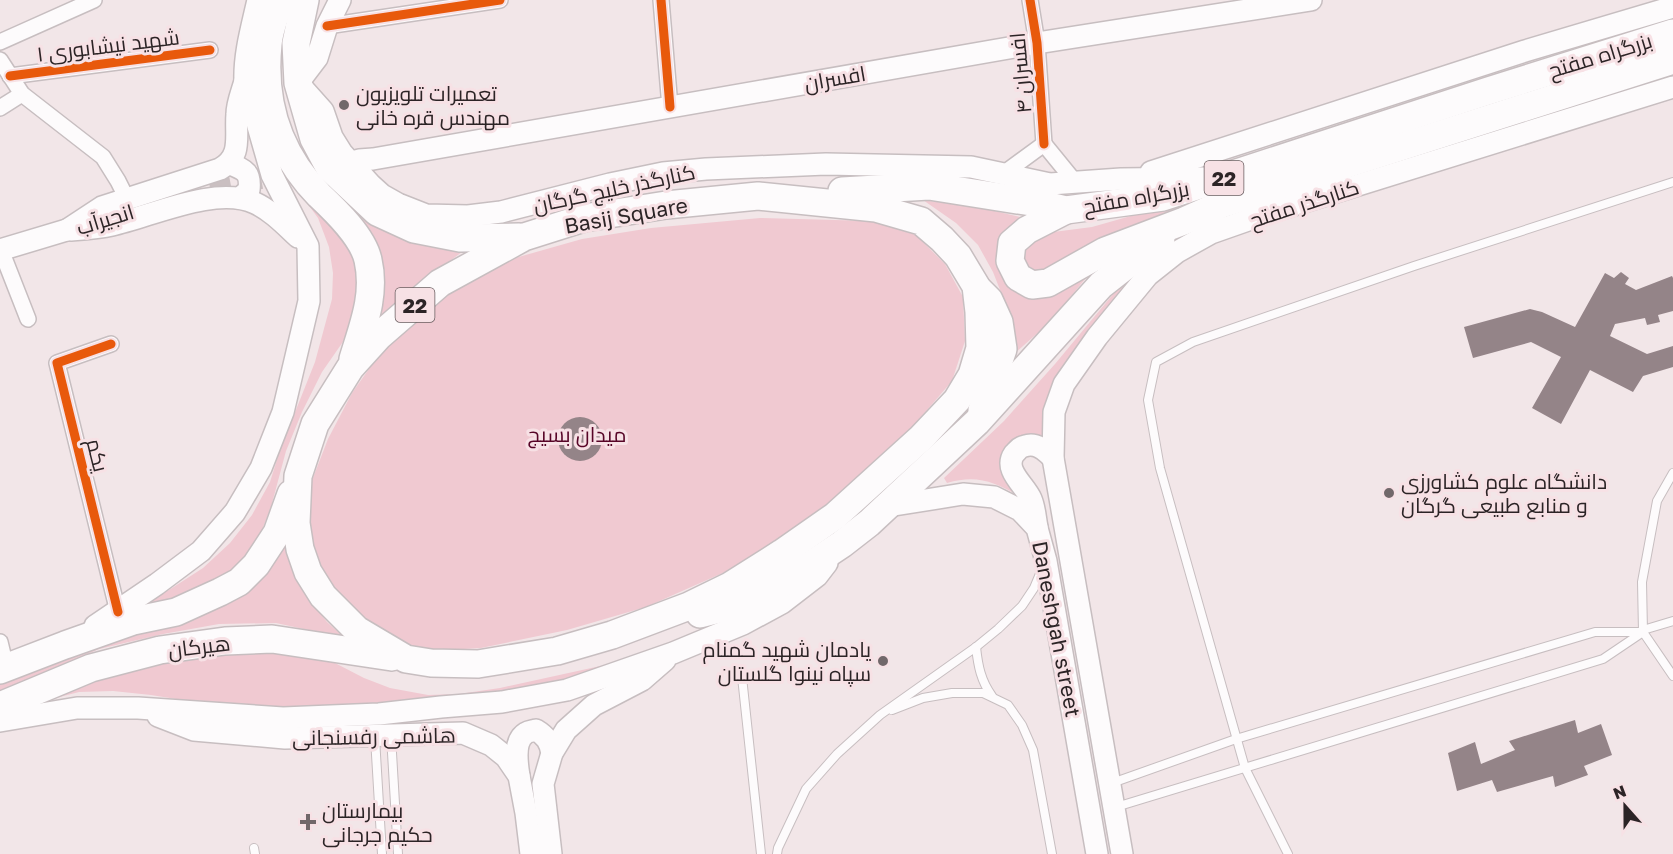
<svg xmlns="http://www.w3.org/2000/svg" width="1673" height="854" font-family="'Golos Text',Cairo,sans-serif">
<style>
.green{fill:#f0c9d1}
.building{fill:#948488}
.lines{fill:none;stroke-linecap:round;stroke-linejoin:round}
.secondary-tunnel{stroke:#cabfc1;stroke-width:21;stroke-dasharray:21 10;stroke-linecap:butt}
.lane-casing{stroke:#c7bec0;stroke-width:10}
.street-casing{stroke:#c7bec0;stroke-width:18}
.secondary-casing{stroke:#c7bec0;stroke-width:24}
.highway-casing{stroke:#c7bec0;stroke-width:30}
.lane{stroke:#fdfbfc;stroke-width:8}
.street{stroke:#fdfbfc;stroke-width:15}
.secondary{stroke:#fdfbfc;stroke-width:21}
.highway{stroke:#fdfbfc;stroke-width:27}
.cycleway-casing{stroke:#f7e1e5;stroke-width:13}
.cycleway{stroke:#e8590c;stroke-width:9}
.poi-dot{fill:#71686a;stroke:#f7e1e5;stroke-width:2}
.labels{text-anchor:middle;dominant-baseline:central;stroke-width:6;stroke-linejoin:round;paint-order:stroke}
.shield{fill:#f7e1e5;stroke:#695d5f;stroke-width:1.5}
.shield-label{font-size:20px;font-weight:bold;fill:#2c2426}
.street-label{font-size:21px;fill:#2c2426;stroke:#f7e1e5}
.poi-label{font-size:21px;fill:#2c2426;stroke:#f7e1e5;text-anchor:start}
.park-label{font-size:21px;fill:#570527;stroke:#f7e1e5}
</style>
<rect width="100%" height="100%" fill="#f2e6e8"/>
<g class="green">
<polygon points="1261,179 1169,211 1089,247 1035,277 1020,263 1026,241 1038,234 1092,227"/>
<polygon points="291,181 351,243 362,293 347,336 322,372 302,412 286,451 271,507 259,538 241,562 217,582 184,596 128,610 169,590 203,568 230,543 252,515 270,482 280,450 315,362 332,299 333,273 329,247 318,218"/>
<polygon points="923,200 986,209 1024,218 1013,285 1099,262 1050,322 1005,362 1004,300 993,272 978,245 956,223"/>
<polygon points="348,208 362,219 380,227 466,249 420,283 376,322"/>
<polygon points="760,218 871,221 916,235 945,264 963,297 965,341 952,381 910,430 830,503 790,533 725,572 646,607 567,630 481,648 430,651 396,644 367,629 311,560 306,524 311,483 328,439 352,393 383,349 455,286 508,260 582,239 651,228"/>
<path d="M1219,219L1129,282L1044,442L1011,445L1021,497C995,482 977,474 947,483L944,478L1004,421L1055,364L1124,281L1149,257L1176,239Z"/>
<polygon points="286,539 310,600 327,622 345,638 276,623 219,624 163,634 99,649 0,694 0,685 87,645 144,625"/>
<polygon points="271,651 297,653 335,663 364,678 390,688 428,695 459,694 500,688 605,665 607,668 554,682 502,693 359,708 232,708 151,695 113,691 79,692 32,704 114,672 189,657"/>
</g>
<g class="building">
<polygon points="1621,272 1629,278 1625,284 1636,290 1672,276 1673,278 1673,311 1658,315 1660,322 1647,325 1645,318 1615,324 1610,336 1647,354 1673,346 1673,367 1643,376 1633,392 1590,370 1561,424 1532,408 1561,357 1531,342 1473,358 1464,327 1530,309 1542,312 1575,327 1605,273 1614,278"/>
<circle cx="580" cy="439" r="22"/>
<polygon points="1575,720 1578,733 1601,724 1612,755 1584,766 1588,775 1555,787 1553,776 1497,792 1492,780 1457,791 1448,753 1475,742 1481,764 1515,750 1509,741"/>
</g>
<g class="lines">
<polyline class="secondary-tunnel" points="210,188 291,173"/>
<g class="lane-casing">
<g id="lane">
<polyline points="1673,473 1657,501 1642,582 1643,632 1673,676"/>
<polyline points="1643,630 1673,621"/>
<path d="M976,647C978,666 981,681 992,696"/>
<polyline points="742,677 761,854"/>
<polyline points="892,710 923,698 952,693 983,693 1008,705 1022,725 1033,750 1052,854"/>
<polyline points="391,736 398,854"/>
<polyline points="375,738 382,854"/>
<polyline points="1112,783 1236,739 1595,632 1643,632 1603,659 1116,807"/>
<polyline points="254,848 255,854"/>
<polyline points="777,854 778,848 806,789 837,754 880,715 976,647 998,629 1022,606 1034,588 1042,569"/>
<polyline points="1288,854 1245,768 1160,468 1148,400 1156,362 1193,342 1414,266 1673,182"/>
</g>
</g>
<g class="street-casing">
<g id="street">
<polyline points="661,0 670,107"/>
<polyline points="1030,0 1037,43 1044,144"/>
<polyline points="327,26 500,0"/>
<polyline points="0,42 94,0"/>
<polyline points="0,60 22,94 103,157 118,181 127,199"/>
<polyline points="10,76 210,50"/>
<polyline points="0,108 22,94"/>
<polyline points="1044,144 1075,182"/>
<polyline points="1003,174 1044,144"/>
<polyline points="1,250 28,319"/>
<polyline points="111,344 57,363 118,612"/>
<polyline points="0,642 6,667"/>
</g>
</g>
<g class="secondary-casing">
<g id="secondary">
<polyline points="340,0 327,26 317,58 298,83 323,111 332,137 342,153 371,185 382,195 398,204 426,215 468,216 501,212 610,184 663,173 706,169 826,164 971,167 1050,184 1121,179 1205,178"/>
<polyline points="359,160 373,159 1037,43 1311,0"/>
<path d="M230,164C245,170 251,172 249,190L240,198"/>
<polyline points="1151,172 1525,51 1673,7"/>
<path d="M67,230L102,207L220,169C243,156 235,136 237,114C237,103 242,92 245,81"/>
<path d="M71,230C84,229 99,228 112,225C152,216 216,185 255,203C272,211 285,225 298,237"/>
<polyline points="0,250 80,226"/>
<polyline points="888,506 963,494 994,497 1020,510 1037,528 1046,561 1097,854"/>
<path d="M1037,527C1035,518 1035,508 1031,499C1025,485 1003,470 1014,454C1018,450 1019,447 1025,446C1036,442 1045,450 1053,458"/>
<path d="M95,626L157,584L201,551L235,512L261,468L283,412L309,301L308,246L272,175L245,81C244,54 252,27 258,0"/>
<polyline points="158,716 194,730 285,738 463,733 491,745 506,757 519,776 526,813 531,854"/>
<polyline points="0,721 77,708 138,708 283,718 379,714 441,707 502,702 567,690 673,653 743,624 782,603 817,576 827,563"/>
<path d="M519,776C517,763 513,741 526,733C529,731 533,731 536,730C546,736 550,742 552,753"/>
<polyline points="551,854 543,784 552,753 566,730 594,705 642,680 665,660"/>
<polyline points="1122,854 1053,458 1054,412 1064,384 1097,337 1148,275 1177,252 1211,233 1268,213 1673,87"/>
</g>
</g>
<g class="highway-casing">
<g id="highway">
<path d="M280,0C276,14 269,30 268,44C262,102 278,153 319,195C336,211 363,237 368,260C376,295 363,326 353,359"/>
<polyline points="305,0 296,43 298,83 314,139 329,167 377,212 414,229 460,238 519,237"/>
<polyline points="842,191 929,186 1031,202 1066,210 1163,197 1488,91 1673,33"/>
<polygon points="758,196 876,208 921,221 942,239 958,256 976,286 979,312 980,348 972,375 957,400 921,438 835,516 782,553 730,586 689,606 612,635 557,651 478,664 431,663 406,659 357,630 323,596 308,572 300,549 296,523 298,476 315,424 350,368 379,336 440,283 524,237 584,218 666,205"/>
<polyline points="1066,210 1027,230 1012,243 1010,261 1018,277 1032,285 1048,283 1105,251 1184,221 1222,204 1673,60"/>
<polyline points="979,290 989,300 999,322 1003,349 982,410"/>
<polyline points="700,614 747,602 788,580 842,544 869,523 977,422 1101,285 1161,238"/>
<polyline points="0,670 65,645 133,621 176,612 220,592 239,582 256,565 277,533 291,494"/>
<polyline points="0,706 91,668 160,650 225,641 272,639 392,657"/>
</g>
</g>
<use href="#lane" class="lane"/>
<use href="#street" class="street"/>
<use href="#secondary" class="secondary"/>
<use href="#highway" class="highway"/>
<g class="cycleway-casing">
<g id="cycleway">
<polyline points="661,0 670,107"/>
<polyline points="1030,0 1037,43 1044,144"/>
<polyline points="327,26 500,0"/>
<polyline points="10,76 210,50"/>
<polyline points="111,344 57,363 118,612"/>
</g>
</g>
<use href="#cycleway" class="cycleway"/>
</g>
<g class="poi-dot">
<circle cx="344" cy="105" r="6"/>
<circle cx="1389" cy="493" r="6"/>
<circle cx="883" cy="661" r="6"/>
<path d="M305 813h6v6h6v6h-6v6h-6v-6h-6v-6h6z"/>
</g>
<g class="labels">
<g class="shield">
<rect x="1204.5" y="161" width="39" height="34" rx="4.5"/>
<rect x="395.5" y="288" width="39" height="34" rx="4.5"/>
</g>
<g class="shield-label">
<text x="1224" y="178">22</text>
<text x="415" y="305">22</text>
</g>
<g class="street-label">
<text transform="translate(108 45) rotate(-7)">شهید نیشابوری ۱</text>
<text transform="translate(1600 55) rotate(-17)">بزرگراه مفتح</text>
<text transform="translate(1020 73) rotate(-95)">افسران ۴</text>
<text transform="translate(835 78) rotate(-10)">افسران</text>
<text transform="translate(614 188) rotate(-12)">کنارگذر خلیج گرگان</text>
<text transform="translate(1136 197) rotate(-10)">بزرگراه مفتح</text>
<text transform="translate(1304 203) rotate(-18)">کنارگذر مفتح</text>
<text transform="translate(626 215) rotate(-10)">Basij Square</text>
<text transform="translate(105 219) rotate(-17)">انجیرآب</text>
<text transform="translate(98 455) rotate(76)">یکم</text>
<text transform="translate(1057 629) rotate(79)">Daneshgah street</text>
<text transform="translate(199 646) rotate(-7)">هیرکان</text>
<text transform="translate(374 736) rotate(-1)">هاشمی رفسنجانی</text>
</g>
<g class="poi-label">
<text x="356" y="93">تعمیرات تلویزیون<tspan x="356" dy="24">مهندس قره خانی</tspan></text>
<text x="1401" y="481">دانشگاه علوم کشاورزی<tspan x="1401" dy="24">و منابع طبیعی گرگان</tspan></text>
<text x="871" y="649" text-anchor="end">یادمان شهید گمنام<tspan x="871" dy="24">سپاه نینوا گلستان</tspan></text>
<text x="322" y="810">بیمارستان<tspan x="322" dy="24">حکیم جرجانی</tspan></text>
</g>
<g class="park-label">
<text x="577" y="434">میدان بسیج</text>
</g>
</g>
<g transform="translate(1625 806) rotate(339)" stroke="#f7e1e5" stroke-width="4.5" paint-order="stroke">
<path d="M0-4.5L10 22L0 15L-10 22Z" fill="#2c2426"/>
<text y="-9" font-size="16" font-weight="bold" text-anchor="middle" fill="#2c2426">N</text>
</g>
</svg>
